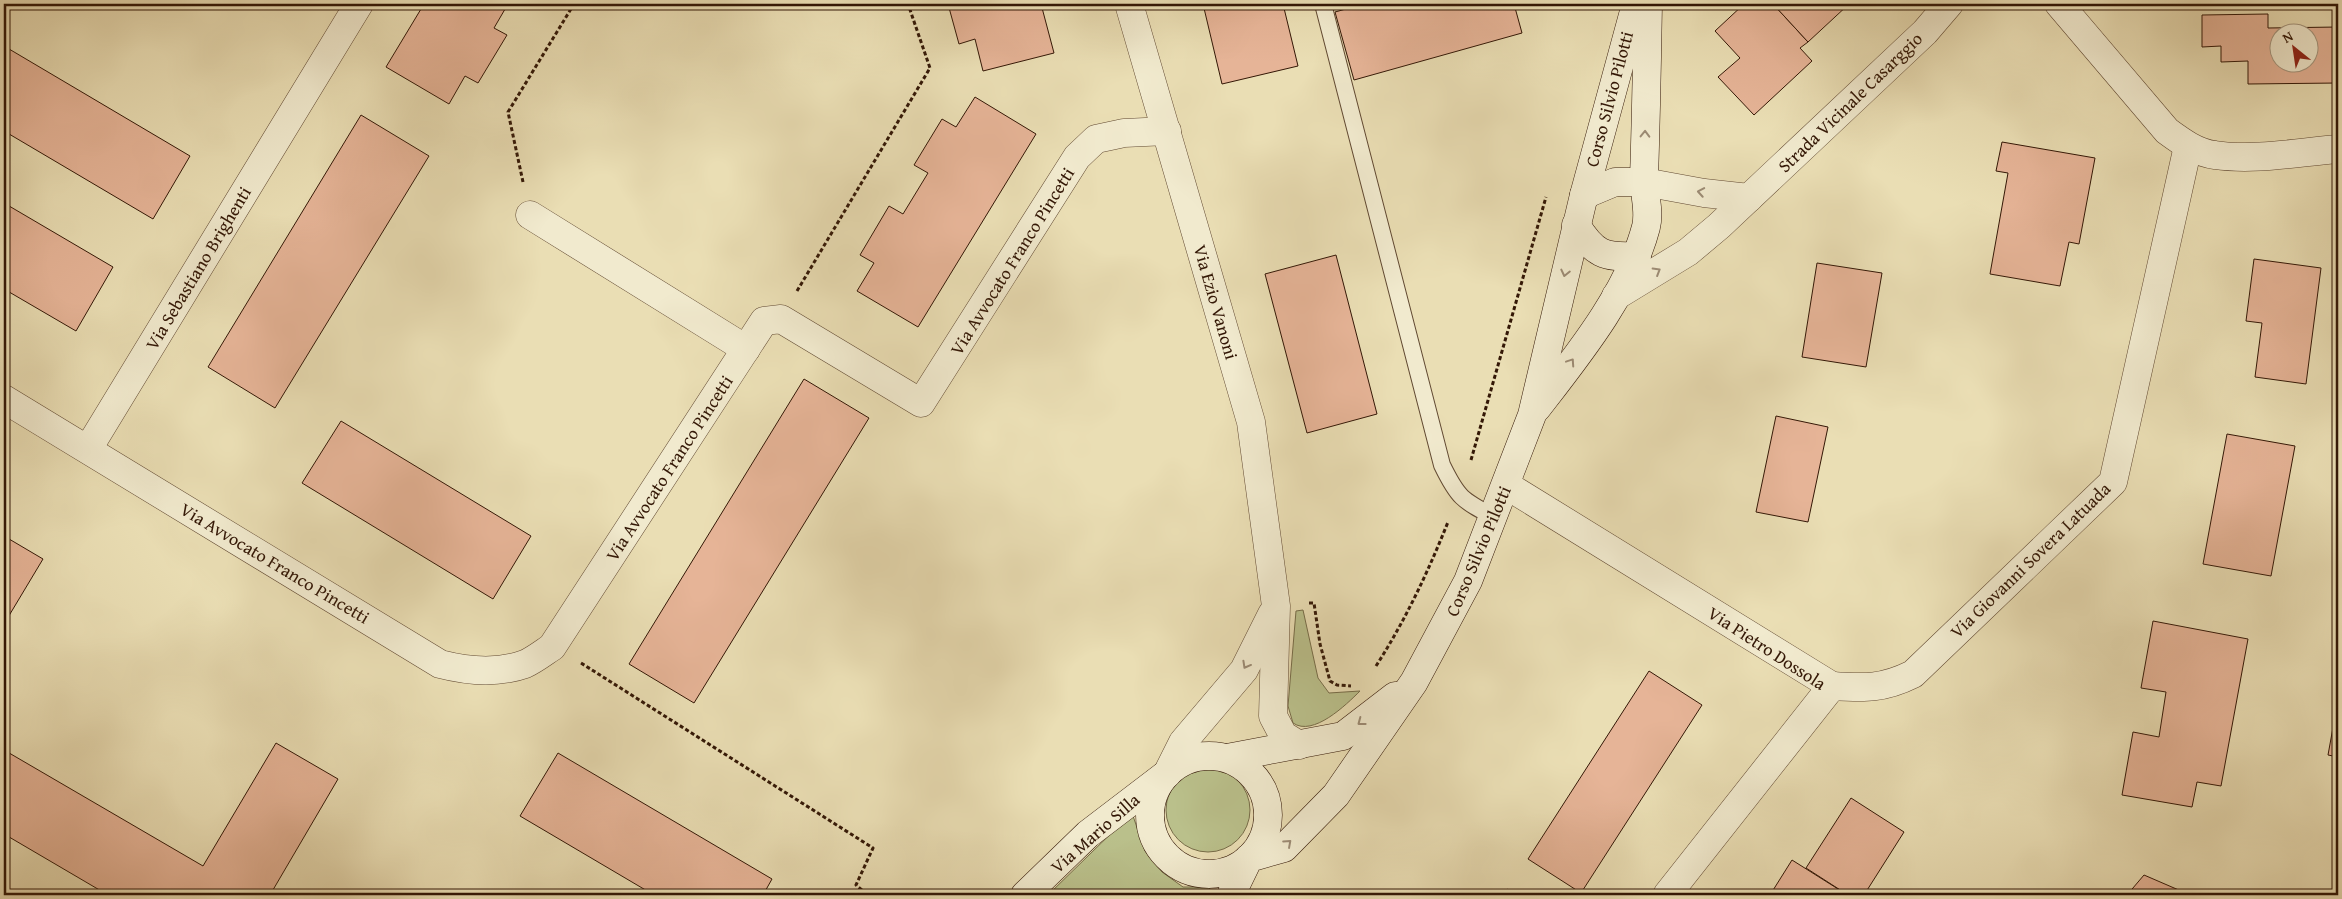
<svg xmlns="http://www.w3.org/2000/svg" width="2342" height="899" font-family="'Gentium Book Plus',serif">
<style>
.green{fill:#bac08b;stroke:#766c48}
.building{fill:#e6b497;stroke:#331706;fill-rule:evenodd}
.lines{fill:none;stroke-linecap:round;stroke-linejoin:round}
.lane-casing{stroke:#614932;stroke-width:18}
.street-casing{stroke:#614932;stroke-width:29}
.secondary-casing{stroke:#331706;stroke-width:29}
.path{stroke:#331706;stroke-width:3;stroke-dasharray:4 2.5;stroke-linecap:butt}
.lane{stroke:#f1eace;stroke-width:16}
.street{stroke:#f1eace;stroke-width:28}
.secondary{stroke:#f1eace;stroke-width:28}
.oneway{stroke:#9c8b74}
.labels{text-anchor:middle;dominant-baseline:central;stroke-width:5;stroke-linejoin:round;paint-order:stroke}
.street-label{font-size:18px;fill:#331706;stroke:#f1eace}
</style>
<rect width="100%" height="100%" fill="#eadeb4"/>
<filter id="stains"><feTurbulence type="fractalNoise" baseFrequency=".004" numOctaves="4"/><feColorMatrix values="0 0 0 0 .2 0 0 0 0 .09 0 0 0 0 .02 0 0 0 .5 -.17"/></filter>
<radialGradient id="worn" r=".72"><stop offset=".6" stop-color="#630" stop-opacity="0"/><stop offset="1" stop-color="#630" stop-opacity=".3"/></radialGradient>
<g class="green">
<path d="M1303,610L1318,678L1329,693L1360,691C1346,705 1313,737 1293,723L1288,706L1296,611Z"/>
<circle cx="1208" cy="810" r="42"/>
<polygon points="1132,813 1145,851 1162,872 1183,887 1211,887 1204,895 1048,895"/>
</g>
<g class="building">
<polygon points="424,4 508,4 494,28 507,35 478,83 465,76 449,104 386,67"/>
<polygon points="948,4 1041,4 1054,53 983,71 975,39 959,44"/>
<polygon points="1203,4 1283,4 1298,66 1222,84"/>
<polygon points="1364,4 1514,4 1522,33 1354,80 1335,12"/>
<polygon points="1744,4 1773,4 1808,42 1800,48 1812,61 1754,115 1718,77 1740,58 1715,31"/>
<polygon points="1773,4 1849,4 1808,42"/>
<path d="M2268,14V28L2338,27V83L2248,84V61L2221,62V46L2202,47V15ZM2280,32H2310V62H2280Z"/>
<polygon points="4,46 190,156 153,219 4,131"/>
<polygon points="975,97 1036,134 918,327 857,291 874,263 860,255 889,206 903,214 928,173 914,165 942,119 956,127"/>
<polygon points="361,115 429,156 275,408 208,367"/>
<polygon points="2002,142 2095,158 2079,244 2069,242 2060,286 1990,274 2008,173 1996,171"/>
<polygon points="4,203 113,267 76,331 4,289"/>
<polygon points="1336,255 1377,414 1307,433 1265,274"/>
<polygon points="2254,259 2321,268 2306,384 2255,377 2262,323 2246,321"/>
<polygon points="1817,263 1882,273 1866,367 1802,357"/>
<polygon points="804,379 869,418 694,703 629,664"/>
<polygon points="1776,416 1828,427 1808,522 1756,512"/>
<polygon points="341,421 531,536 493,599 302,483"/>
<polygon points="2227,434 2295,446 2271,576 2203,564"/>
<polygon points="4,536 43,559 4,624"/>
<polygon points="2153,621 2248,639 2221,786 2197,782 2192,807 2122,795 2133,732 2159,737 2166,692 2141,688"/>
<polygon points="1649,671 1702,705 1581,893 1528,859"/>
<polygon points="2338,700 2338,757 2328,755"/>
<polygon points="276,743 338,779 270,895 108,895 4,834 4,750 203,866"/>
<polygon points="558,753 772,879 763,895 654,895 520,816"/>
<polygon points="1851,798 1904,832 1864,895 1848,895 1806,868"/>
<polygon points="1792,860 1846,894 1846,895 1770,895"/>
<polygon points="2144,875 2188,894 2189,895 2127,895"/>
<polygon points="1507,889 1515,895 1502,895"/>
</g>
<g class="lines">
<g class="lane-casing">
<path id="lane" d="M1323,4L1442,465C1458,498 1462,500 1494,517"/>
</g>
<g class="street-casing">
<g id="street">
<polyline points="1129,4 1251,422 1276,606 1273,716 1283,735 1299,745"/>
<path d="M2059,4L2167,131C2182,142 2197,153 2215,155C2255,161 2299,152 2338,149"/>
<polyline points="1644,182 1704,193 1749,198"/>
<polyline points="530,215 746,349"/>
<polyline points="1616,296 1688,252 1719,226 1925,32 1949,4"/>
<path d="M4,399L440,664C467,671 497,674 525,664C534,660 543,653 552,647L764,321L781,319L921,403L1077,157L1096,139L1124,133L1167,131"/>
<polyline points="88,449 359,4"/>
<polyline points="1506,485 1832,686 1667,895"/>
<path d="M1832,686C1865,688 1883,689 1913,674L2113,482L2188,146"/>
<polyline points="1167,774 1183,742 1244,670 1272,614"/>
</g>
</g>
<g class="secondary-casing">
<g id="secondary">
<polyline points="1584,195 1615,182 1644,182"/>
<path d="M1576,225C1594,254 1604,258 1637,256"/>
<path d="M1537,408C1578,355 1629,292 1646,227C1650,211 1644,194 1644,178C1646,120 1647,62 1648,4"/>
<circle cx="1209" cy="815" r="59"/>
<polyline points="1227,758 1343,736 1395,696"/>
<polyline points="1025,895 1088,834 1164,776"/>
<polyline points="1231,895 1249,858 1284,848 1336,795 1414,682 1468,581 1532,415 1584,195 1636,4"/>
</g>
</g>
<g class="path">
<polyline points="523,182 508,112 574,4"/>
<polyline points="797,291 930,68 908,4"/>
<polyline points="1471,460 1546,197"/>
<polyline points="1309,603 1314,603 1320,644 1330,681 1337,685 1351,686"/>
<polyline points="581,663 873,848 856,885 868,895"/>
<path d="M1376,666C1405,621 1428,572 1448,522"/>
</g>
<use href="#lane" class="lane"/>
<use href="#street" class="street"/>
<use href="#secondary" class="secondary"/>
</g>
<defs><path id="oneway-chevron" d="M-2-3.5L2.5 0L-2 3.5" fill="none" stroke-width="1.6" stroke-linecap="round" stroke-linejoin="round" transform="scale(1.25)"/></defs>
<g class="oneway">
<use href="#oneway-chevron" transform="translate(1645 134) rotate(-89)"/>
<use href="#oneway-chevron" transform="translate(1701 192) rotate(-170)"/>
<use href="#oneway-chevron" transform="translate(1657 271) rotate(-31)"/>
<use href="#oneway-chevron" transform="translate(1565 273) rotate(103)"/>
<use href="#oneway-chevron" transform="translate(1571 362) rotate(-56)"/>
<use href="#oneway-chevron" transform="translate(1246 665) rotate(119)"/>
<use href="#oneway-chevron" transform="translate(1361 722) rotate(143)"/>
<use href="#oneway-chevron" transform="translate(1288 843) rotate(-42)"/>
</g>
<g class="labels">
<g class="street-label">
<text transform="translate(1609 99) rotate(-75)">Corso Silvio Pilotti</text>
<text transform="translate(1850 102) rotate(-44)">Strada Vicinale Casarggio</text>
<text transform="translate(1012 261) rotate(-58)">Via Avvocato Franco Pincetti</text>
<text transform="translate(198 268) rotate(-59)">Via Sebastiano Brighenti</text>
<text transform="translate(1216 302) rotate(74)">Via Ezio Vanoni</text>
<text transform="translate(669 468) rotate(-57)">Via Avvocato Franco Pincetti</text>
<text transform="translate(1478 551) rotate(-67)">Corso Silvio Pilotti</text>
<text transform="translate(2030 560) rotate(-44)">Via Giovanni Sovera Latuada</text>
<text transform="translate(275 563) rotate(31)">Via Avvocato Franco Pincetti</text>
<text transform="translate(1767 648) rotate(33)">Via Pietro Dossola</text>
<text transform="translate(1095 833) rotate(-41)">Via Mario Silla</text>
</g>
</g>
<rect width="2342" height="899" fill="none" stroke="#eadeb4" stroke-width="20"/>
<rect x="5" y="5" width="2332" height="889" fill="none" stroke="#331706" stroke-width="2.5"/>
<rect x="10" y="10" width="2322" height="879" fill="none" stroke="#331706"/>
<g transform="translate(2294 48) rotate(330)"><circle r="24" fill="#f1eace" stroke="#a5967e"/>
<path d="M0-4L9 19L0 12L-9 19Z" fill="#8f2418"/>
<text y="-8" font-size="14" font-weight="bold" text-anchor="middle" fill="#331706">N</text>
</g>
<rect width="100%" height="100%" filter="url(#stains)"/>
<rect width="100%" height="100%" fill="url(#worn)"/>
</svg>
